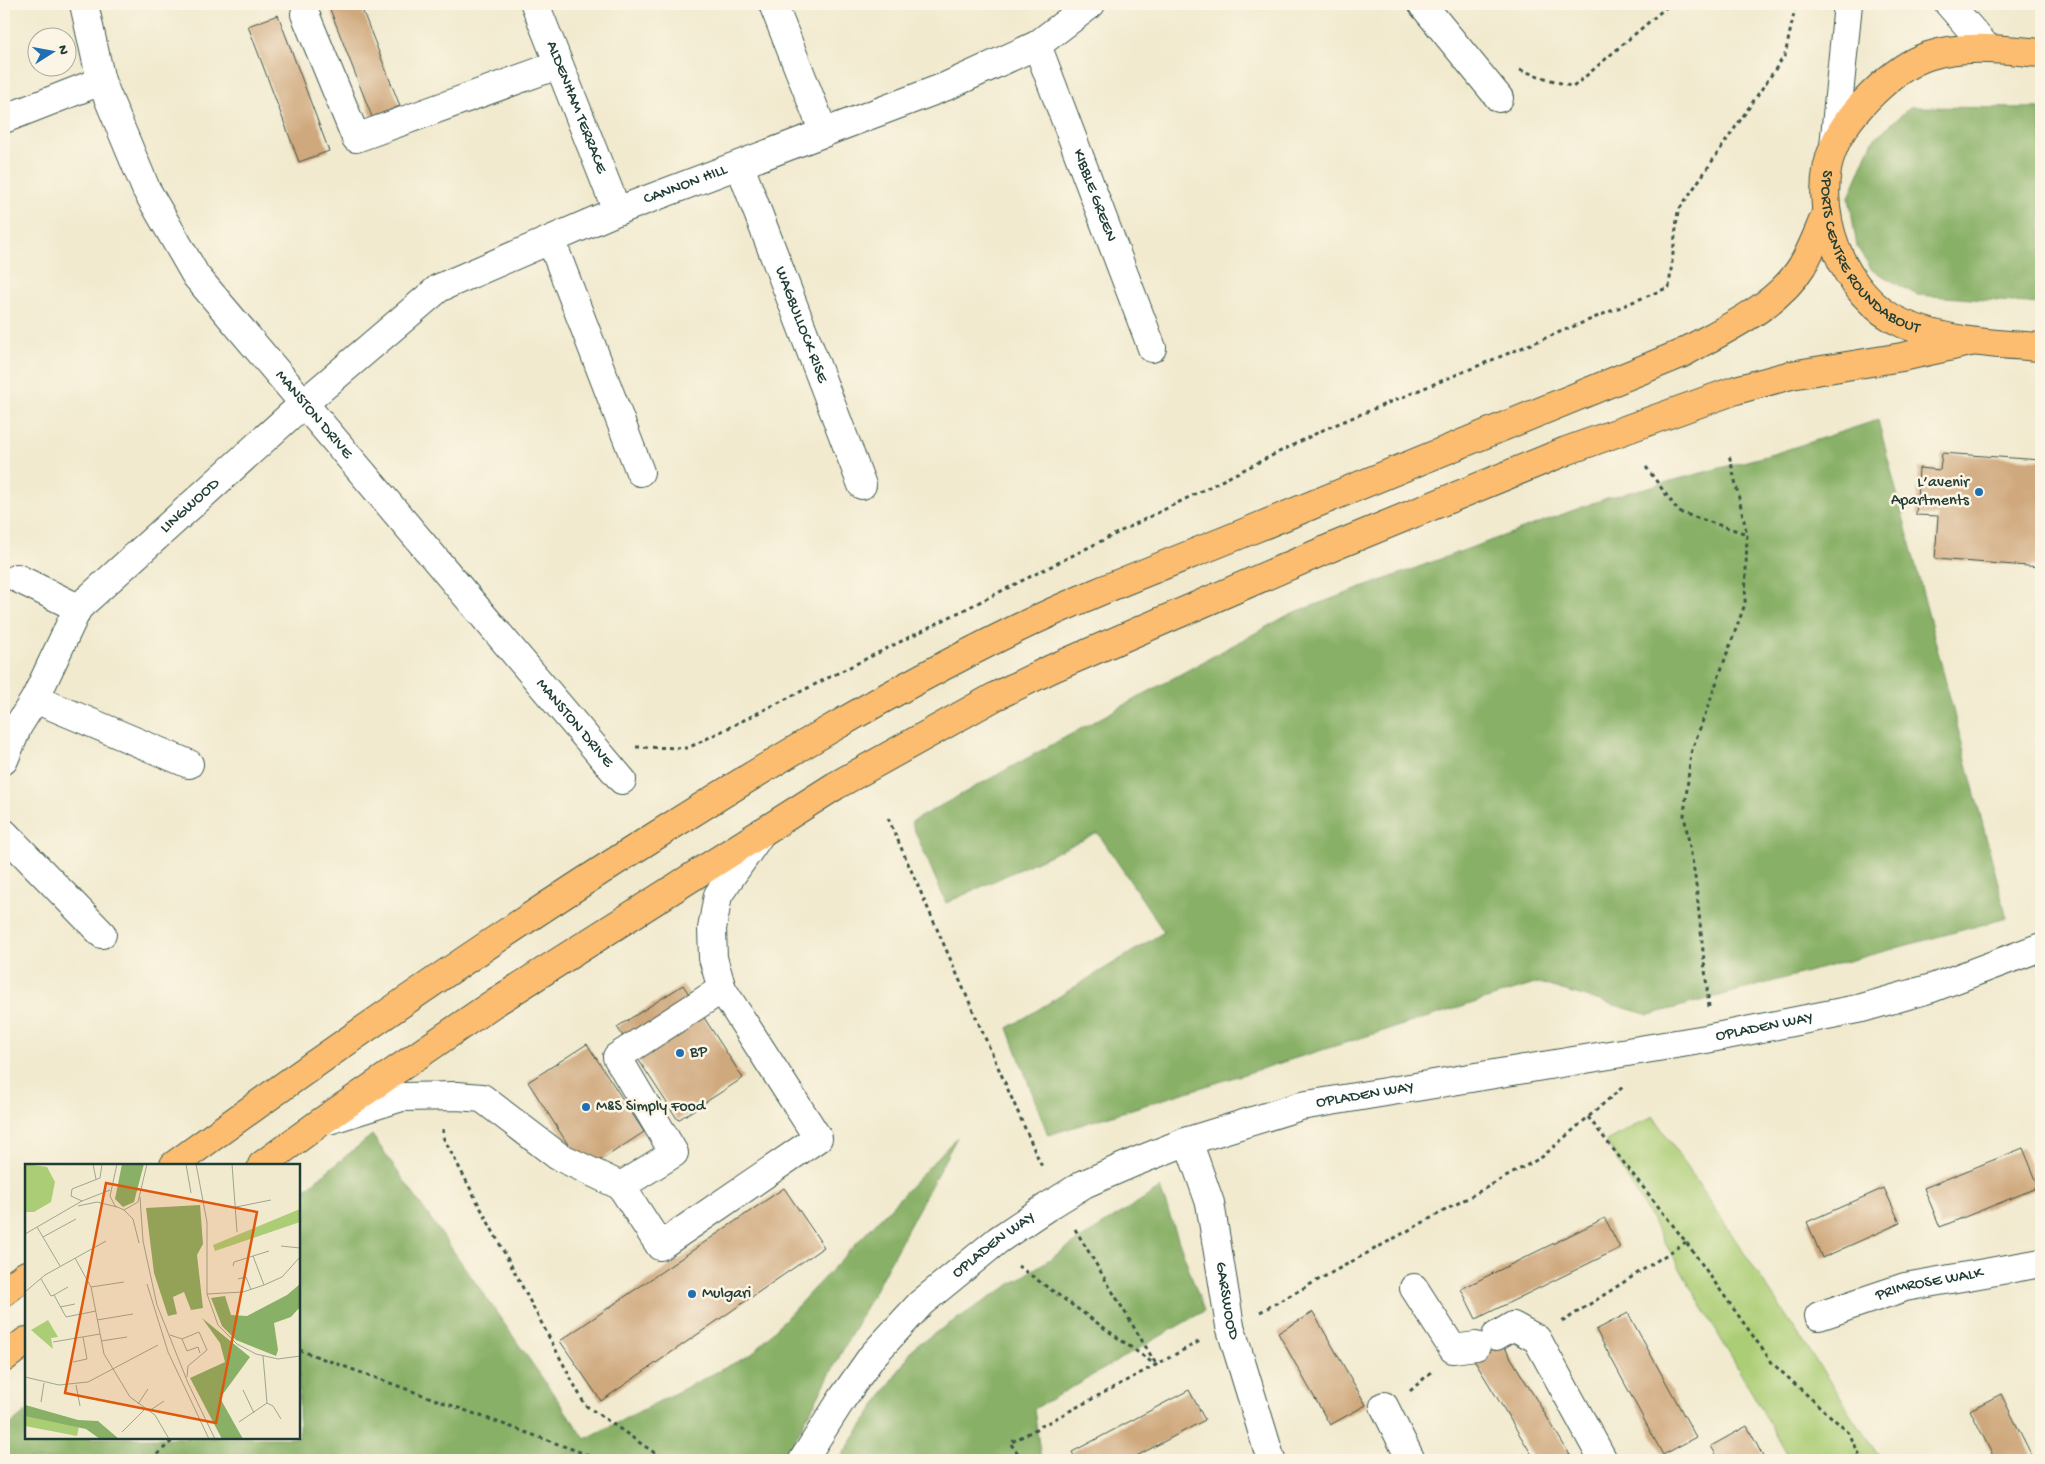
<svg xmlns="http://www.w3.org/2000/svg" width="2045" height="1464" font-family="'Gochi Hand',sans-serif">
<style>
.green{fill:#abcd75;stroke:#658554}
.forest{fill:#88b066;stroke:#54764d}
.building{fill:#cfa87d}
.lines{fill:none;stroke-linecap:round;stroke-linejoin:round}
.minor-casing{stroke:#3e574b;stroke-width:30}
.highway-casing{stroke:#3e574b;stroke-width:30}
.path{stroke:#3e574b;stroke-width:3;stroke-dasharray:4 4;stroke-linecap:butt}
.minor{stroke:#fff;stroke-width:28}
.highway{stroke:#fcbd6f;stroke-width:28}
.poi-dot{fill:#1f6fb2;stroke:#fcf5e5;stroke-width:2}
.labels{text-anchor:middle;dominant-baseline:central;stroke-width:5;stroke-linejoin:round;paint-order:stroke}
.street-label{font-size:16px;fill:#1f3d34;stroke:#fcf5e5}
.poi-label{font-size:16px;fill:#1f3d34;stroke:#fcf5e5;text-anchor:start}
.inset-road{fill:none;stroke:#9da591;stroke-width:1}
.view{fill:#de580e;fill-opacity:0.15;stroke:#de580e;stroke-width:2.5}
.inset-edge{fill:none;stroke:#1f3d34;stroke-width:2.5}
</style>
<rect width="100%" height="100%" fill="#fcf5e5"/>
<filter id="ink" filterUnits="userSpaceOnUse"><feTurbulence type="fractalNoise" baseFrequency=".02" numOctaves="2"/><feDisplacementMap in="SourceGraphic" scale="10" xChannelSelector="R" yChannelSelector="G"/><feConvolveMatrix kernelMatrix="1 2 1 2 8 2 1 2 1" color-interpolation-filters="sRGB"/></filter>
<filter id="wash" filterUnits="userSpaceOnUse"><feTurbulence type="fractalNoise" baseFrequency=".0096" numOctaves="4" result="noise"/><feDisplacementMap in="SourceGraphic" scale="20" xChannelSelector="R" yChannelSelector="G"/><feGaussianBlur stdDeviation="1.12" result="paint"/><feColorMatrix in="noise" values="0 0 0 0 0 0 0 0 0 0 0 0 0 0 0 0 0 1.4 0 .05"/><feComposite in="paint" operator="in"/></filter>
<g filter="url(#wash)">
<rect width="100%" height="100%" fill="#f1eacf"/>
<polygon class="green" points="1653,1116 1882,1460 1791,1460 1606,1141"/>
<g class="forest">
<polygon points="1910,107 2041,108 2041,304 1917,295 1872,270 1857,247 1849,197 1873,140"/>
<polygon points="1878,420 2007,918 1649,1015 1538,983 1048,1135 1008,1028 1164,932 1098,833 946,903 911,822 1290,614 1607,498 1773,454"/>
<polygon points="372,1135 585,1439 752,1354 957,1137 784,1460 241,1460 237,1458 234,1460 4,1460 4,1430 26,1412 26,1438 299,1438 299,1194"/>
<polygon points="1160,1188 1204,1311 1034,1409 1041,1460 839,1460 915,1346"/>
</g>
<g id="blocks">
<g class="building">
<polygon points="328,4 360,4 400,106 372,117"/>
<polygon points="278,15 329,151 299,162 248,26"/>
<polygon points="1942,453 2041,460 2041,567 1935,559 1938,516 1916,515 1919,468 1940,470"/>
<polygon points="683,985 743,1078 678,1120 617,1027"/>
<polygon points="587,1044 644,1132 601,1160 574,1154 528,1082"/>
<polygon points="2023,1148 2039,1187 1940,1227 1924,1188"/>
<polygon points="784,1188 824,1247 601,1401 560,1341"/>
<polygon points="1884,1188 1900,1223 1822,1258 1807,1222"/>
<polygon points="1605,1218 1620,1248 1476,1319 1461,1289"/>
<polygon points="1313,1312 1366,1405 1330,1425 1278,1333"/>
<polygon points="1628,1313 1696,1437 1663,1455 1596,1330"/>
<polygon points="1502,1343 1573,1460 1535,1460 1474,1360"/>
<polygon points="1189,1390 1205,1420 1129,1460 1076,1460 1072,1452"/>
<polygon points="2001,1394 2034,1460 1995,1460 1970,1410"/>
<polygon points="1747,1426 1765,1460 1719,1460 1711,1446"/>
</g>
</g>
</g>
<g filter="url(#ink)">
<use href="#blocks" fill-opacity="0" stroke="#3e574b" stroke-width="1"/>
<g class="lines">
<g class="minor-casing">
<g id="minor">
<path id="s1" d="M84,4L101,81L146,189L196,276L622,780"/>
<path id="s2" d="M535,4L617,211"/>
<polyline points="773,4 824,133"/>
<polyline points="1422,4 1499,98"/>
<polyline points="1949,4 1988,49"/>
<polyline points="305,14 356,138 558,65"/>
<path id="s3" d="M1037,45L1152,348"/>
<polyline points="4,119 101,81"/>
<polyline points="1834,146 1848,4"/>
<path id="s4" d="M740,166L862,485"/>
<polyline points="551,240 640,472"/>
<polyline points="17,578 78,608"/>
<polyline points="35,699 189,764"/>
<path id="s5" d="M4,760L18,726L35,699L78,608L303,404L439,288L617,211L947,86L1037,45L1091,4"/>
<polyline points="4,833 102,934"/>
<polyline points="329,1120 402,1097 457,1096 482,1098 558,1156 621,1186 660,1246 818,1138 722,989 713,958 712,929 718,895 762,832"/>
<path id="s6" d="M1188,1141L1210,1203L1230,1326L1271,1460"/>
<polyline points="621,1186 674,1153 617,1057 722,989"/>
<polyline points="1414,1288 1453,1349 1476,1346"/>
<path id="s7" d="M1819,1316L1905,1287L2041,1263"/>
<polyline points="1496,1336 1513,1326 1537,1339 1603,1460"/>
<polyline points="1384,1406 1411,1460"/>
<path id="s8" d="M803,1460L842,1399L873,1355L921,1303L998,1240L1047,1207L1084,1184L1135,1162L1188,1141L1301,1106L1706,1039L1862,1008L1932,988L2041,947"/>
</g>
</g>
<g class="highway-casing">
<g id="highway">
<path id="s9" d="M2041,53C2005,50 1964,44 1928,56C1894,67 1848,113 1834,146C1808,207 1842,298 1904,324C1947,342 1995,344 2041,347"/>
<path d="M174,1165C330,1051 489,941 652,838C769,764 888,692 1012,631C1089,593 1171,563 1251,530C1395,471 1539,412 1683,353C1724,329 1776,308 1802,266C1812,249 1819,231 1826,213"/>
<polyline points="262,1165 318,1124 494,1003 835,786 996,696 1051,669 1337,545 1566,451 1736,390 1791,375 1902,357 1970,342"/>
<polyline points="4,1292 26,1275"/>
<polyline points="4,1358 26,1341"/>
</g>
</g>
<g class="path">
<polyline points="1520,70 1573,87 1670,4"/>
<polyline points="1646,467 1679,512 1747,534"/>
<polyline points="636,747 688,748 1325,429 1669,287 1678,211 1785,55 1796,4"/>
<polyline points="888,818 1043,1169"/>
<polyline points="1709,1007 1695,876 1684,815 1691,753 1745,604 1747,534 1729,454"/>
<polyline points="1588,1117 1686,1242 1773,1364 1849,1433 1862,1460"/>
<polyline points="443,1129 443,1137 585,1405 665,1460"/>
<polyline points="1075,1229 1156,1364"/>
<polyline points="1018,1266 1157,1366"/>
<polyline points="1260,1312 1542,1157 1624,1086"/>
<polyline points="1562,1322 1686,1242"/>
<polyline points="299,1350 602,1460"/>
<polyline points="1410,1391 1431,1372"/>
<polyline points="151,1460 175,1438"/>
<polyline points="974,1460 980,1457 998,1460"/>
<polyline points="1023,1460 1010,1443 1202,1340"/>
</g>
<use href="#minor" class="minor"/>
<use href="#highway" class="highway"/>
</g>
</g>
<g class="poi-dot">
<circle cx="1979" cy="492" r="5"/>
<circle cx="680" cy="1053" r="5"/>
<circle cx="586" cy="1107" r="5"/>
<circle cx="692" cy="1294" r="5"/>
</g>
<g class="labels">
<g class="street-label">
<text stroke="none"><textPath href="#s2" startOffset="111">ALDENHAM TERRACE</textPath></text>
<text stroke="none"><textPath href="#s5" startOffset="919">CANNON HILL</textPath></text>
<text stroke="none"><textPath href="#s3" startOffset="161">KIBBLE GREEN</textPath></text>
<text stroke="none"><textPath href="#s9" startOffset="372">SPORTS CENTRE ROUNDABOUT</textPath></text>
<text stroke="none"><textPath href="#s4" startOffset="170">WAGBULLOCK RISE</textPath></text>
<text stroke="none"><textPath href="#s1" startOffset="478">MANSTON DRIVE</textPath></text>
<text stroke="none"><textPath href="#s5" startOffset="321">LINGWOOD</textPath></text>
<text stroke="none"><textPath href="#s1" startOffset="882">MANSTON DRIVE</textPath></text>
<text stroke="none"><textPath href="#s8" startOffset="1100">OPLADEN WAY</textPath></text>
<text stroke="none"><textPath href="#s8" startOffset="695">OPLADEN WAY</textPath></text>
<text stroke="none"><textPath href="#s8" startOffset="290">OPLADEN WAY</textPath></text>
<text stroke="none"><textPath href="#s7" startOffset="115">PRIMROSE WALK</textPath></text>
<text stroke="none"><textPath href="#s6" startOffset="165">GARSWOOD</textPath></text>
</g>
<g class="poi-label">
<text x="1969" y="483" text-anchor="end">L’avenir<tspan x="1969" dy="18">Apartments</tspan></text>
<text x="690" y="1053">BP</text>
<text x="596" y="1107">M&amp;S Simply Food</text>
<text x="702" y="1294">Mulgari</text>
</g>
</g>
<g transform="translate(25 1164)">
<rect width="275" height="275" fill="#f1eacf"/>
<path d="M0,0L22,3L30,18L26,38L9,48H0ZM275,45V58L190,87L188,81ZM23,156L33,173L26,174L28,185L6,166ZM0,241L55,257L52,272L0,262Z" fill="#abcd75"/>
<path d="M97,0H119L109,38L98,43L90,35ZM175,41L178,80L172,91L178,144L166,146L159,128L148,133L152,150L143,152L129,109L121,44ZM275,120V143L266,153L249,159L253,186L251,192L211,176L197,162L186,134L200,132L206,151L222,152L262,131ZM177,154L225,193L195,234L218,275H197L165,214L200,198L195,179ZM0,241L53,256L73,257L94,275H75L61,265L0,252Z" fill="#88b066"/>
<path class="inset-road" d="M68,0L71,15M92,0L85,32L90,42L99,46L113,38L122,0M161,0L166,29M171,0L182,58V130L193,161L212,180L231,190L253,195L275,192M207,0L212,68M115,33L118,77L132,141L163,219L190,275M57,37L46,32L47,25L75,14L77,0M53,42L72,38L92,43M211,43L246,36M99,46L108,55L114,79M12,63L35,102M0,70L57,37L85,26M18,73L51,55M256,82L275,84M228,92L239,121M50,94L66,123L79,190L105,233L130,251L144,275M208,102L209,98L244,87M16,115L26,132L29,131M213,115L221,113L226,126M122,120L143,188L184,275M43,123L29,131L41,153L71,147M66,123L99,118M0,128L20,111L81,77M182,130L218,128L239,121L257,113L275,93M35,143L50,140M72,156L108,150M145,171L157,175L174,168L182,186L163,202L162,213M157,175L162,187L173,183L175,189M76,177L102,173M28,178L75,170M48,198L62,195L58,173M0,213L34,221L63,218L133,181M51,221L55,242M218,226L229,249M16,238L19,219M242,239L248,242L256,255M113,240L123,225M124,247L139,237M214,258L242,239L238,192M97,268L120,245"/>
<path class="view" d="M81,19L232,48L191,259L40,229Z"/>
<rect width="275" height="275" class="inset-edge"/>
</g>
<rect width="2045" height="1464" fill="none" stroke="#fcf5e5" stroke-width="20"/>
<g transform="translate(52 52) rotate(79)"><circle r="24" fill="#fcf5e5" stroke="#a4ab9e"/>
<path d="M0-4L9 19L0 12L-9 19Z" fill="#1f6fb2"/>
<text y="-8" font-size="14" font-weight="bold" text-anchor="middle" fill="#1f3d34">N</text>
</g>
</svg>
